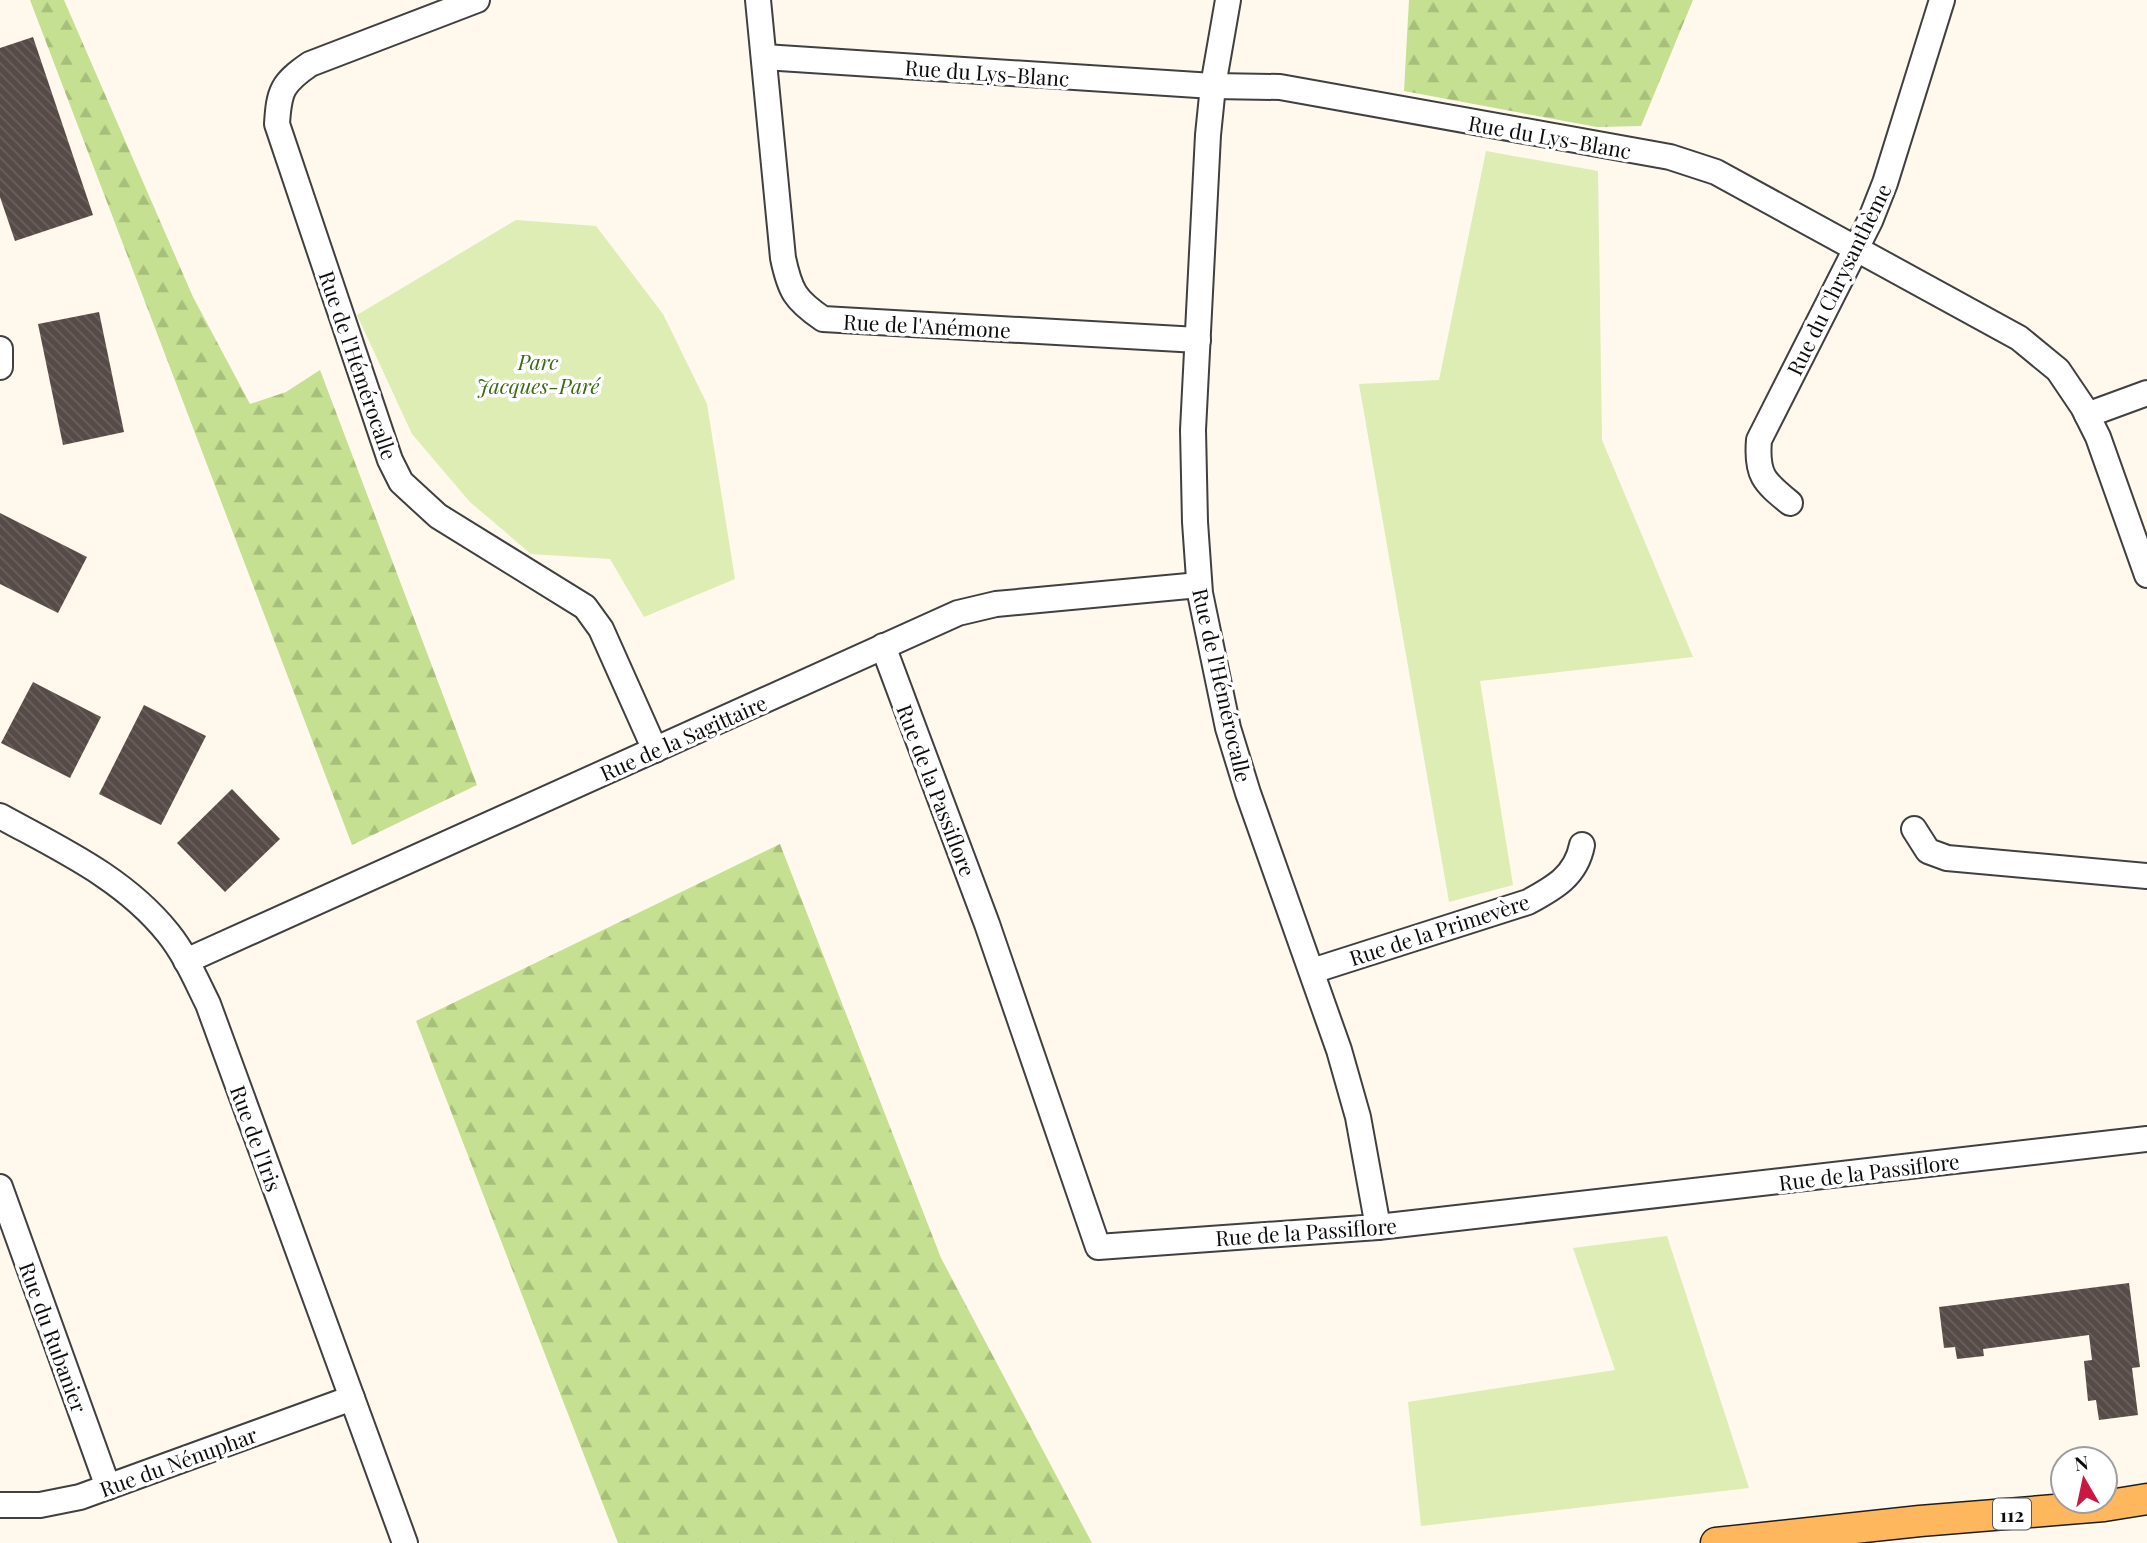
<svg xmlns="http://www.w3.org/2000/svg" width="2147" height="1543" font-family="'Playfair Display',serif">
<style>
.grass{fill:#ddedb3}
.forest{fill:url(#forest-firs)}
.building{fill:url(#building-back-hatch)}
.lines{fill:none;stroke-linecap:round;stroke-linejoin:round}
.minor-casing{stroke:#404040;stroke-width:28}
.major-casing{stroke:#1e1e1e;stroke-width:33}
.minor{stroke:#fff;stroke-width:24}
.major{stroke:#ffb75d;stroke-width:30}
.labels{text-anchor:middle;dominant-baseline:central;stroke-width:7;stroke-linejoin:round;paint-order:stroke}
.shield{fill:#fff;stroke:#565656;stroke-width:2}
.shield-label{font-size:19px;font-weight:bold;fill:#0d0d0d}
.street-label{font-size:21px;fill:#0d0d0d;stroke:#fff}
.park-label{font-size:21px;font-style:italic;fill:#396b17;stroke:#fff}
</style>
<defs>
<pattern id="forest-firs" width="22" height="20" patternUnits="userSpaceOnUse" patternTransform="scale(1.75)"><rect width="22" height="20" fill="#c4e090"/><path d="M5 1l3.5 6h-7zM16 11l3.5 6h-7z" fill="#a7bf7b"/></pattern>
<pattern id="building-back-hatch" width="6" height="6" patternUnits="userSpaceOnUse" patternTransform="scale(1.75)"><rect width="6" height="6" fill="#574b48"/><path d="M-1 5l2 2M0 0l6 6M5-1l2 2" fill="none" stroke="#6a605e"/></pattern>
</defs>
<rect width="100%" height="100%" fill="#fff8ed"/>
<g class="grass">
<polygon points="1486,151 1598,171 1602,440 1693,657 1480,681 1513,885 1449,902 1359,384 1439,380"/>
<polygon points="516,220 596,226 663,314 707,404 735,579 644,617 610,559 531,554 470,502 412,434 357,315"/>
<polygon points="1667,1236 1749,1488 1421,1526 1408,1402 1615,1370 1573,1248"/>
</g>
<g class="forest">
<polygon points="30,0 64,0 193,297 250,404 286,392 320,370 477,785 352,845"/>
<polygon points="1409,0 1693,0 1641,126 1597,127 1404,91"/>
<polygon points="780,844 941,1258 1092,1543 618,1543 416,1021"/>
</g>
<g class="building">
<polygon points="33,37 93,215 15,241 0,197 0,48"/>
<polygon points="99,312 124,432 63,445 38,324"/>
<polygon points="0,513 87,557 58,613 0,584"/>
<polygon points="33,682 101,717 70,778 1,743"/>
<polygon points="144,705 206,736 161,825 99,794"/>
<polygon points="232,789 280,839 225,892 177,843"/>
<polygon points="2129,1283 2140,1367 2132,1368 2138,1415 2099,1420 2096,1400 2088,1401 2084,1361 2092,1360 2089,1335 1983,1349 1984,1356 1957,1359 1955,1347 1944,1348 1939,1307"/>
</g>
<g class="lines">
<g class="minor-casing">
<g id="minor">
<path d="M477,0L310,64C282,83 279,91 277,124L390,460L401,482L438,516L585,607L601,629L655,750"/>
<path d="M758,0L783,258C790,291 795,300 823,319L1198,340"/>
<polyline points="1228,0 1213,86 1208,135 1193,430 1195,522 1200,593 1228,728 1248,793 1339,1050 1358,1117 1378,1227"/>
<polyline points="764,57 1213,86 1280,87 1670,157 1716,172 2019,338 2058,370 2083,407 2098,437 2147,575"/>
<polyline points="0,349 0,367"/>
<polyline points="2087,415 2147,393"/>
<path d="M1790,503C1764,482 1756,475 1759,440L1870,221L1885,183L1942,0"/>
<polyline points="883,646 987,924 1098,1247 1378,1227 2147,1139"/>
<path d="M0,816C60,849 124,878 168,933C185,954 196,980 208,1004L405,1543"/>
<polyline points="1914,829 1928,851 1947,858 2147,876"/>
<polyline points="186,961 958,613 996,604 1199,585"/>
<path d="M1312,971L1528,902C1554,888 1576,876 1582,845"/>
<polyline points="0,1187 108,1487"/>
<polyline points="0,1505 40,1505 80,1497 352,1398"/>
</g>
</g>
<g class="major-casing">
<polyline id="major" points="1716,1543 1920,1521 2104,1506 2147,1499"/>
</g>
<use href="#minor" class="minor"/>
<use href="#major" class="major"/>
</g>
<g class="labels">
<rect class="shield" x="1993" y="1498.5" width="38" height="31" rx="5"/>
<g class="shield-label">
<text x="2012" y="1514">112</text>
</g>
<g class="street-label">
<text transform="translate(987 72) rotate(4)">Rue du Lys-Blanc</text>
<text transform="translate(1550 136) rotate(10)">Rue du Lys-Blanc</text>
<text transform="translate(1838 279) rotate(-64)">Rue du Chrysanthème</text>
<text transform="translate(927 325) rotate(3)">Rue de l'Anémone</text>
<text transform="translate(359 365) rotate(71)">Rue de l'Hémérocalle</text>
<text transform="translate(1223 685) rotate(77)">Rue de l'Hémérocalle</text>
<text transform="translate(683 737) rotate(-24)">Rue de la Sagittaire</text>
<text transform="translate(937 790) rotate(69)">Rue de la Passiflore</text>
<text transform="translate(1439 929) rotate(-18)">Rue de la Primevère</text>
<text transform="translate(257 1138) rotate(70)">Rue de l'Iris</text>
<text transform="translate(1869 1171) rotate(-7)">Rue de la Passiflore</text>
<text transform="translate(1306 1231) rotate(-4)">Rue de la Passiflore</text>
<text transform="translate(54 1337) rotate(70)">Rue du Rubanier</text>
<text transform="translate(178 1461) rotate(-20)">Rue du Nénuphar</text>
</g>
<g class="park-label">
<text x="538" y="361">Parc<tspan x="538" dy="24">Jacques-Paré</tspan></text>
</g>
</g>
<g transform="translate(2084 1480) rotate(351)"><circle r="33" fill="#ffffff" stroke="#9e9e9e" stroke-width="2"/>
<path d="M0-5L12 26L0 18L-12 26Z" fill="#ca1844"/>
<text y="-10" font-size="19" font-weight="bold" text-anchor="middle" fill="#0d0d0d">N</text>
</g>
</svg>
